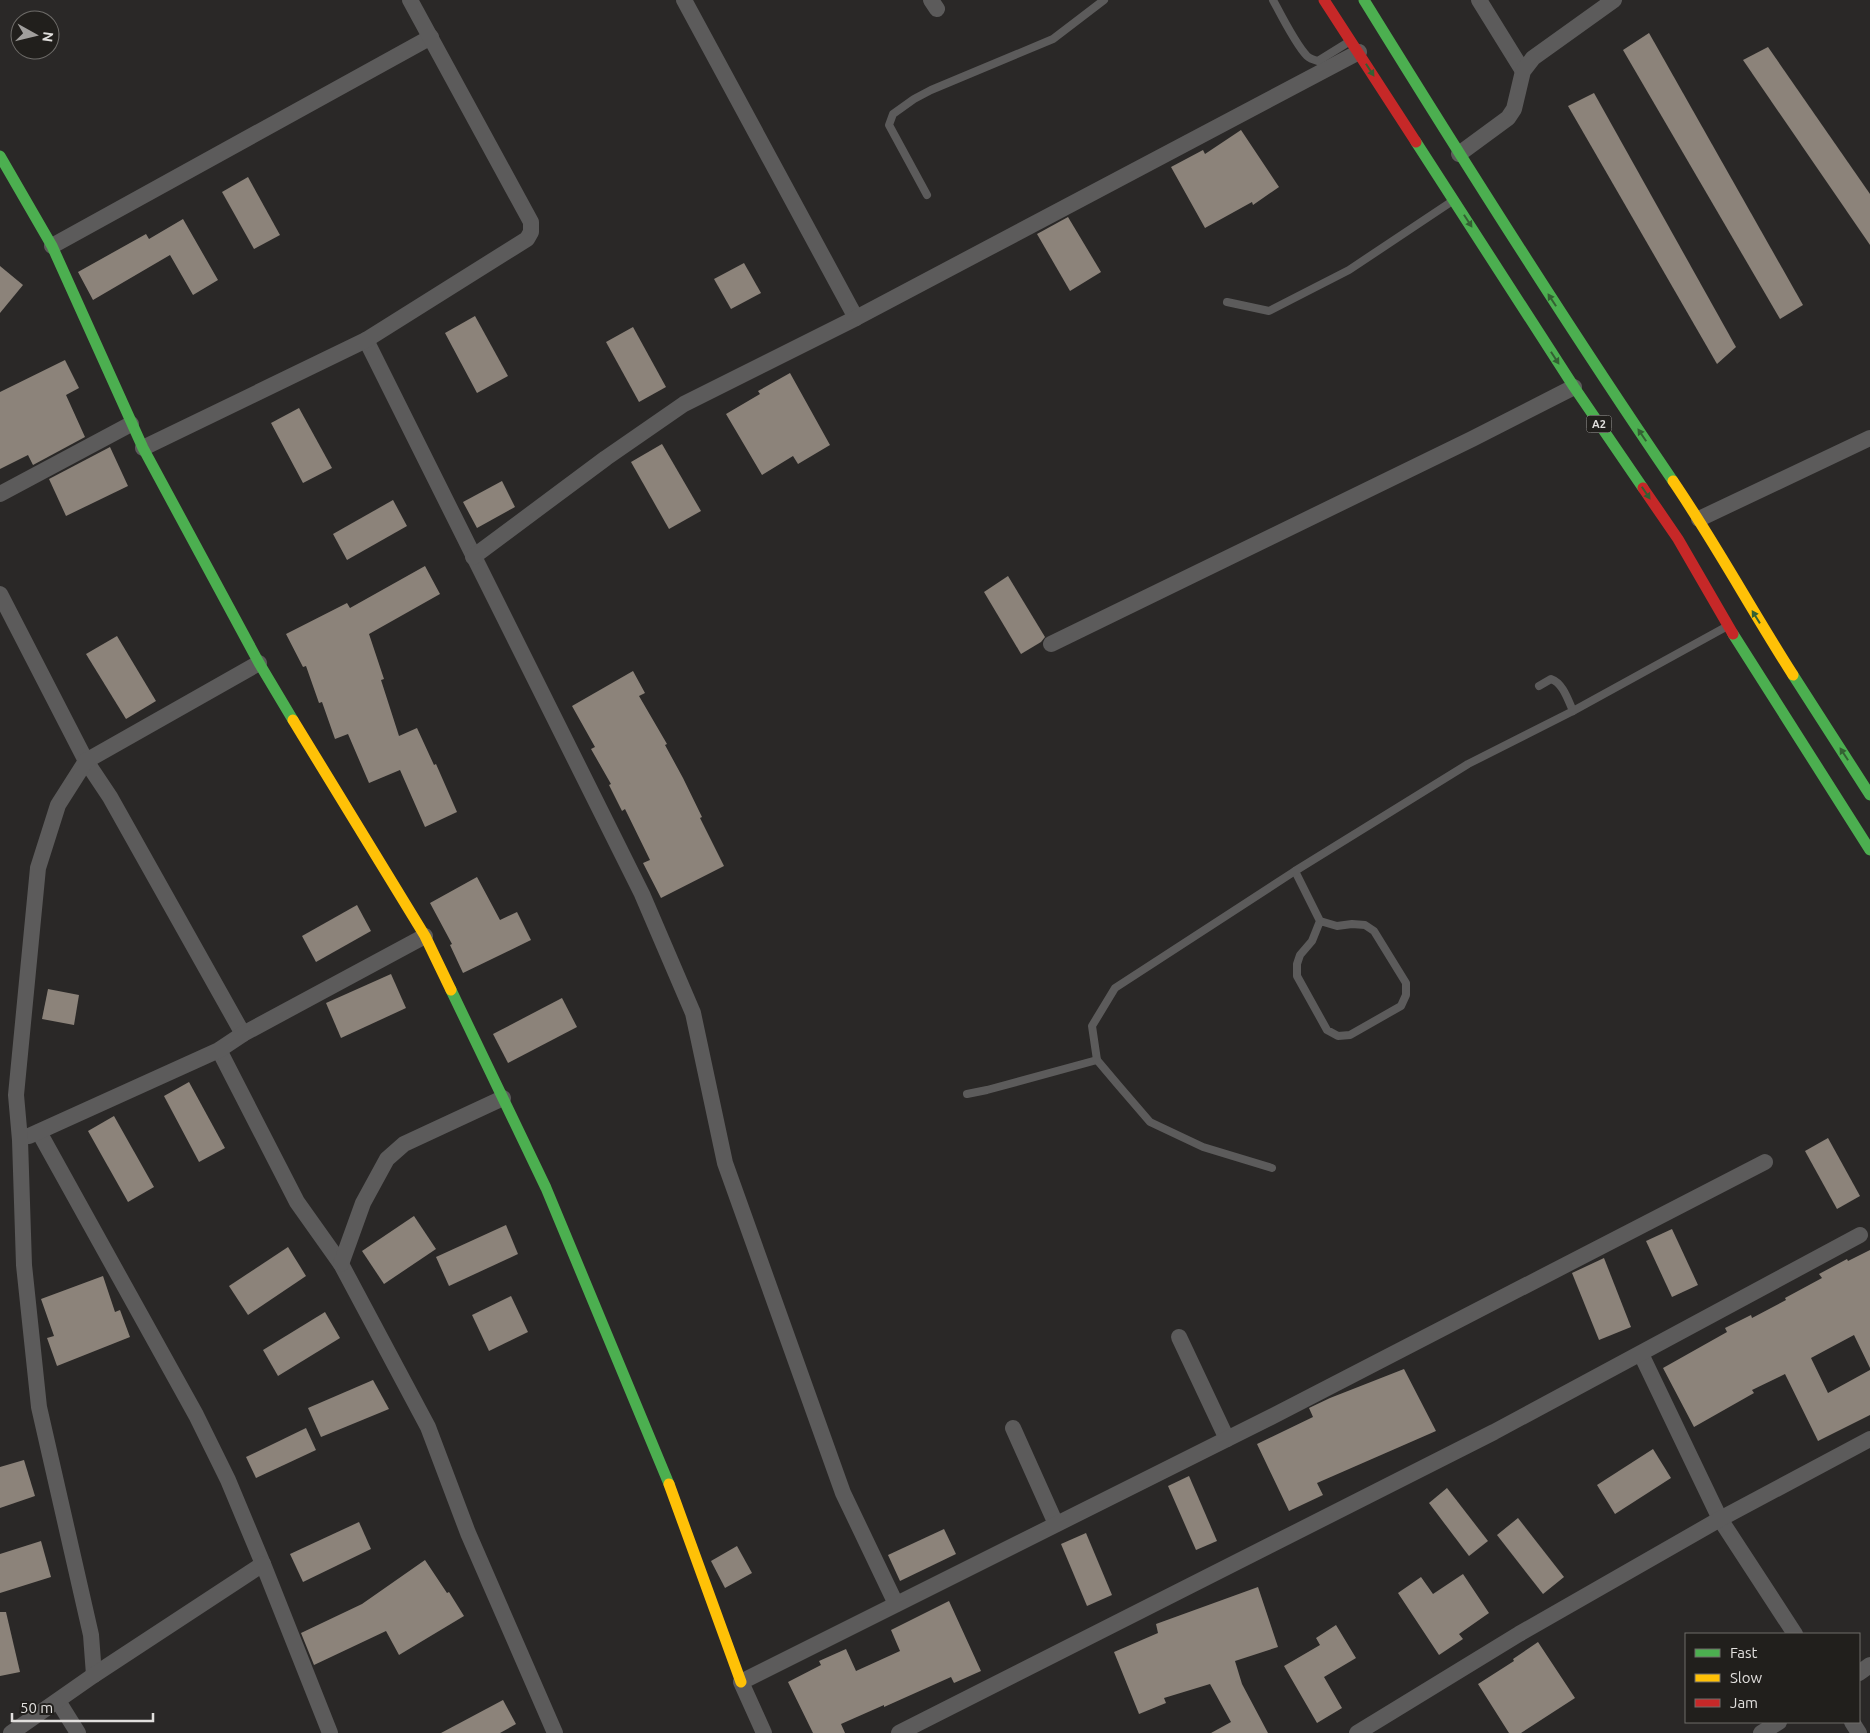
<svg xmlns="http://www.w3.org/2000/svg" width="1870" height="1733" font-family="Ubuntu,sans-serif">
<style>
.building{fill:#8c837a}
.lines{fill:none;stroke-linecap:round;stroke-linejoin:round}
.lane{stroke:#5c5b5b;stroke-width:8}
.street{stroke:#5c5b5b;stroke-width:16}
.fast{stroke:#4caf50;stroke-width:11}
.slow{stroke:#ffc107;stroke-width:11}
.jam{stroke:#c62828;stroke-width:11}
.oneway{fill:#346033}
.labels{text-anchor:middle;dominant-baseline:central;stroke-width:5;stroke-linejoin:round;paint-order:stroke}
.shield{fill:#211f1c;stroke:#a7a5a3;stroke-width:1}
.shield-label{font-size:11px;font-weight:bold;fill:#e1dfdd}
</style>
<rect width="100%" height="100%" fill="#2a2827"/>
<g class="building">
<polygon points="1649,33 1803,305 1780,319 1623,50"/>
<polygon points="1768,47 1870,194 1870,245 1743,60"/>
<polygon points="1594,93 1736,347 1717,364 1568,106"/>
<polygon points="1241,130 1279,187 1253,205 1252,202 1205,228 1171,167 1203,150 1205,154"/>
<polygon points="248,177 280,235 254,249 222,192"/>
<polygon points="1068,217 1101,272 1070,291 1037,234"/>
<polygon points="183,219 218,280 193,295 170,255 93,300 78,272 146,234 149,239"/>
<polygon points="744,263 761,293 731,309 714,279"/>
<polygon points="0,266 23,285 0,313"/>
<polygon points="475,316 508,376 477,393 445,333"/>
<polygon points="633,327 666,387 639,402 606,342"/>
<polygon points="65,360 79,388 66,395 85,437 33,465 28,455 0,469 0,392"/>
<polygon points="790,373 830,445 798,464 793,456 762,475 726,414 760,394 758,391"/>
<polygon points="299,408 332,468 303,483 271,423"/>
<polygon points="662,444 701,511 669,529 631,462"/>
<polygon points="110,447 128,486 66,516 49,479"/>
<polygon points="502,481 515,507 477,528 463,502"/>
<polygon points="393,500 407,526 347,560 333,534"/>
<polygon points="425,566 440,594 369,634 384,679 381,680 399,736 417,728 434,765 436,764 457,812 425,827 400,770 369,783 348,734 335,739 322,702 319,703 306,666 303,667 286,634 347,603 350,608"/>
<polygon points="1008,576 1045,637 1041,642 1021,654 984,592"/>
<polygon points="117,636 156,701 126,719 86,654"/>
<polygon points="633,671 645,693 639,696 667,744 665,745 683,778 702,817 700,818 724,866 661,898 643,863 650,860 625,809 622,811 609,785 611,784 591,749 595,747 572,706"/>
<polygon points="477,877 500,920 517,912 531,940 463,973 450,945 452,944 430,903"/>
<polygon points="357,905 371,931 316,962 302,936"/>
<polygon points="391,974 406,1008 341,1038 326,1003"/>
<polygon points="48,989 79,995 74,1025 42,1019"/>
<polygon points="562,998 577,1027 508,1063 493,1034"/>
<polygon points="189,1082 225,1148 199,1162 164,1096"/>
<polygon points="114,1116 154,1187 128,1202 88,1131"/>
<polygon points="1828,1138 1860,1196 1837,1209 1805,1151"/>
<polygon points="414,1216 436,1249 384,1284 362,1251"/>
<polygon points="506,1225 518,1254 449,1286 436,1257"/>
<polygon points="1672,1229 1698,1285 1672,1297 1646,1241"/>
<polygon points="288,1247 306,1276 248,1315 229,1286"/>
<polygon points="1870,1250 1870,1368 1854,1335 1811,1358 1828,1393 1870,1370 1870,1415 1818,1441 1785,1374 1752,1390 1754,1393 1694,1427 1663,1368 1727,1332 1725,1328 1751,1315 1752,1318 1786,1300 1785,1298 1822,1278 1819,1274 1847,1259 1848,1261"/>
<polygon points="1604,1258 1631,1327 1599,1340 1572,1273"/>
<polygon points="103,1276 115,1312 120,1310 130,1337 57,1366 47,1338 54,1336 41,1299"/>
<polygon points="511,1296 528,1332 489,1351 472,1315"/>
<polygon points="325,1312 340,1338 278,1376 263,1350"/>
<polygon points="1404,1369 1436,1431 1317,1483 1323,1495 1289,1511 1257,1444 1313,1417 1309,1408 1330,1398"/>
<polygon points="373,1380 389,1409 321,1437 308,1408"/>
<polygon points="306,1428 316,1450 256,1478 246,1457"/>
<polygon points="1653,1449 1671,1478 1615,1514 1597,1485"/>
<polygon points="24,1460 35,1496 0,1508 0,1467"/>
<polygon points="1189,1476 1217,1541 1196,1550 1168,1486"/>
<polygon points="1447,1488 1488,1541 1469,1556 1429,1503"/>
<polygon points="1518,1518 1564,1577 1543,1594 1497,1535"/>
<polygon points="359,1522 371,1549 303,1582 290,1554"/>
<polygon points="944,1529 956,1554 900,1581 888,1555"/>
<polygon points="1086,1533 1112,1595 1087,1606 1061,1544"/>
<polygon points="41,1541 51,1577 0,1593 0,1554"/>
<polygon points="737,1546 752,1573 725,1588 711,1561"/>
<polygon points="425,1560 447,1593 449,1592 464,1616 399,1655 386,1631 314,1665 301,1633 362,1604"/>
<polygon points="1463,1574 1489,1613 1459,1634 1463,1639 1439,1655 1398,1593 1421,1577 1433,1594"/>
<polygon points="1258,1587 1278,1647 1235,1661 1242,1684 1268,1733 1211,1733 1231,1722 1210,1684 1164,1698 1166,1703 1139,1714 1114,1652 1158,1633 1156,1624"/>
<polygon points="949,1601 981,1671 954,1683 951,1677 884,1707 884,1705 841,1724 845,1733 813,1733 788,1682 821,1665 819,1661 846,1649 856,1671 900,1651 891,1630"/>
<polygon points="0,1612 6,1612 20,1672 0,1676"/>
<polygon points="1336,1625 1356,1658 1324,1677 1342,1708 1317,1723 1284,1666 1320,1645 1316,1638"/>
<polygon points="1538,1642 1575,1698 1521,1733 1509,1733 1478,1684 1514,1661 1513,1659"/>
<polygon points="503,1700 516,1724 500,1733 441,1733"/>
</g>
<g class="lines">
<g class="lane">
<path d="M1273,0C1281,15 1296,45 1307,56C1310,59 1314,60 1318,61L1347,43"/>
<polyline points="927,195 889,125 893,114 914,99 931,90 1053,39 1104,0"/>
<polyline points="1227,302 1269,311 1349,270 1451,202"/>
<path d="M1539,686L1551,679C1563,683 1568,700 1573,711"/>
<polyline points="1295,871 1320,921 1337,926 1352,924 1365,925 1374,931 1406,983 1406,995 1401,1006 1350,1035 1338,1036 1327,1030 1297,976 1297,964 1300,955 1312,941 1320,921"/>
<polyline points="967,1094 987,1090 1097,1060"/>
<polyline points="1272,1168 1203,1147 1150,1122 1119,1086 1097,1060 1092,1026 1115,988 1295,871 1468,764 1573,711 1724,628"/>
</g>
<g class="street">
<polyline points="684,0 856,318"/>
<polyline points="931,0 937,9"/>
<polyline points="1479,0 1523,71"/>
<polyline points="1459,154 1508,118 1514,109 1523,71 1533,58 1614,0"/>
<polyline points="52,246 431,37"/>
<polyline points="366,340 642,894 693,1013 725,1163 843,1493 896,1604"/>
<polyline points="143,448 366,340 527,239 531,232 531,222 410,0"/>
<polyline points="0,494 131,424"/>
<polyline points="1699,519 1870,438"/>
<polyline points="473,557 606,458 684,404 856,318 1359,52"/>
<polyline points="0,594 86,761 110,797 243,1034"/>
<polyline points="1051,644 1472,439 1574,387"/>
<polyline points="219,1050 297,1202 341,1264 428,1427 468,1533 555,1733"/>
<polyline points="39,1132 196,1415 228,1480 263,1564"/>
<polyline points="29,1136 219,1050 243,1034 425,936"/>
<polyline points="341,1264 363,1203 387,1159 404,1144 503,1098"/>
<polyline points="1179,1337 1227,1439"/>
<polyline points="1641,1354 1720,1519 1795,1634"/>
<polyline points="1013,1428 1056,1524"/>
<polyline points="1859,1673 1870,1665"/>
<polyline points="94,1675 91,1635 39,1407 24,1265 20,1140 16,1095 38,868 58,805 86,761 259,663"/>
<polyline points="58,1701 78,1733"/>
<polyline points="1852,1722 1859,1733"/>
<polyline points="11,1733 94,1675 263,1564 330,1733"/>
<polyline points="764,1733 741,1682 1271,1417 1765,1162"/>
<polyline points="899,1733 1494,1432 1860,1235"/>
<polyline points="1357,1733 1519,1634 1720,1519 1870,1439"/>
<polyline points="1761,1733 1779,1722"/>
</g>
<g class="fast">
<path d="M1364,0C1464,162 1566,324 1673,481"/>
<polyline points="1416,142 1574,387 1643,488"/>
<polyline points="0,156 52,246 143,448 259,663 293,720"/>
<polyline points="1733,634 1870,850"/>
<polyline points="1793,675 1870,795"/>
<polyline points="451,990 546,1188 669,1484"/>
</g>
<g class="slow">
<path d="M1673,481C1716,544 1752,611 1793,675"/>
<polyline points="293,720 425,936 451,990"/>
<polyline points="669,1484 741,1682"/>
</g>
<g class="jam">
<polyline points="1324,0 1416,142"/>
<polyline points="1643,488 1678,539 1733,634"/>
</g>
</g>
<defs><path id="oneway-solid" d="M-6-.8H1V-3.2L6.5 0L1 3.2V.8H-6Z" transform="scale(1.25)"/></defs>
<g class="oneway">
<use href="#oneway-solid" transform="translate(1370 70) rotate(57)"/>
<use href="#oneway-solid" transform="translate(1468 221) rotate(57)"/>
<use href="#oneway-solid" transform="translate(1552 300) rotate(-123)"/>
<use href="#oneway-solid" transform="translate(1555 358) rotate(57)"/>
<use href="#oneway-solid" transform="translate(1642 435) rotate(-124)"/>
<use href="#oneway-solid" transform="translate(1646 493) rotate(56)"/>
<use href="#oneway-solid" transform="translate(1756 617) rotate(-122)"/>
<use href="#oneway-solid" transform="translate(1844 754) rotate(-123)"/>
</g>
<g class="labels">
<rect class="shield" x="1586.5" y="415.5" width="25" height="17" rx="4"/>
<g class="shield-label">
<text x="1599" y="424">A2</text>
</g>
</g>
<rect x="1685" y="1633" width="175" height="90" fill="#211f1c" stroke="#6e6c69"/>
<rect x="1695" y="1649" width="25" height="8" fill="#4caf50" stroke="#6e6c69"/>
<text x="1730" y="1658" font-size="15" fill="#e1dfdd">Fast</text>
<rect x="1695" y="1674" width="25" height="8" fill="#ffc107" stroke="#6e6c69"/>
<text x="1730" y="1683" font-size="15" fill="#e1dfdd">Slow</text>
<rect x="1695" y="1699" width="25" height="8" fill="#c62828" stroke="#6e6c69"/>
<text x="1730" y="1708" font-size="15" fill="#e1dfdd">Jam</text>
<g transform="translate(35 35) rotate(98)"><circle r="24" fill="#211f1c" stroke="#6e6c69"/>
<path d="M0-4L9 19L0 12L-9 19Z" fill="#a19f9d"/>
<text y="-8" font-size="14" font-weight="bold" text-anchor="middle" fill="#e1dfdd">N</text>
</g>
<path d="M12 1713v8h141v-8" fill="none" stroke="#e1dfdd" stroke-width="2.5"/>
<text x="20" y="1713" font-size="15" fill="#e1dfdd" stroke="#211f1c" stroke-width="4" paint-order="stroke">50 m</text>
</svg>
